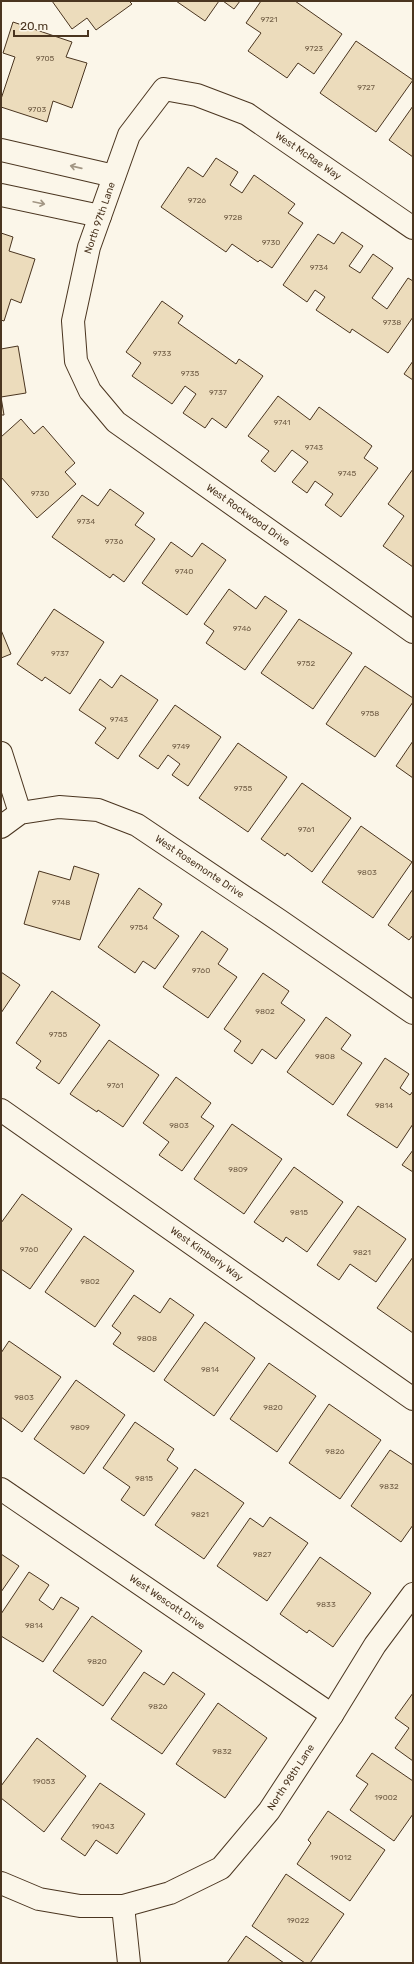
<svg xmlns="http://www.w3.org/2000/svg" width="414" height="1964" font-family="Rubik,sans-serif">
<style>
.building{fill:#ecdcbc;stroke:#4a3520}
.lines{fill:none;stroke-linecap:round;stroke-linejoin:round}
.minor-casing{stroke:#4a3520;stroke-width:24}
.minor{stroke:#fbf6e9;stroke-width:22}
.oneway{stroke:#a29684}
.labels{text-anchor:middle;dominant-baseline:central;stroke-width:3;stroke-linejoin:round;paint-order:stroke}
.number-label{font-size:8px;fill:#725f47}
.street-label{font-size:10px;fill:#4a3520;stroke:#fbf6e9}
</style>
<rect width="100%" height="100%" fill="#fbf6e9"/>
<g class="building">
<polygon points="52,1 129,1 132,4 96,30 87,18 72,29"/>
<polygon points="176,1 219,1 205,21"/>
<polygon points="223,1 240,1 234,9"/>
<polygon points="261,1 295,1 342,34 314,74 298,63 287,78 248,51 261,33 246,23"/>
<polygon points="13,22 72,42 66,57 87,63 72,108 53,101 47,122 1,107 1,99 15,57 3,53"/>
<polygon points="356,41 413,80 376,132 320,93"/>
<polygon points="413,106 413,157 389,140"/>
<polygon points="216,158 238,172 230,185 242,193 254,175 295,204 288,213 303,223 272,268 260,260 258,262 232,244 226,252 161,207 188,167 203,177"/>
<polygon points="342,232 363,246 349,266 360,273 373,254 393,268 372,298 387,309 408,278 413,281 413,317 388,353 352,329 350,333 316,310 325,297 315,290 307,302 283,285 318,234 334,244"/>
<polygon points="1,233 13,237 9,251 35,259 21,303 11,299 4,321 1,320"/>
<polygon points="162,301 183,316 178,323 236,364 239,359 263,376 226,428 212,418 205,428 183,413 196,394 185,386 172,404 132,376 141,363 126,352"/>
<polygon points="18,346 26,393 1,397 1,349"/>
<polygon points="413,361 413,380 404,374"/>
<polygon points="278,396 310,420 319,407 372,446 364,458 378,468 341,517 325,505 333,494 315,481 307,493 292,482 308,462 292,450 275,472 261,461 269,451 248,436"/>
<polygon points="1,397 4,415 1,415"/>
<polygon points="21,419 34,434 43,426 75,463 65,472 76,484 37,518 1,477 1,437"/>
<polygon points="413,469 413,567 383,546 404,516 388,504"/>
<polygon points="110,489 144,513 135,525 155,539 124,582 113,574 110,578 52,537 82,495 98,506"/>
<polygon points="171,542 192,557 202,543 226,560 187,615 142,583"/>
<polygon points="229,589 256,609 265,596 287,611 245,670 206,643 214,631 204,624"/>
<polygon points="54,609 104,642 70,694 45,677 42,681 17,664"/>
<polygon points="299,619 352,653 313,709 261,673"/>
<polygon points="1,630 11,654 1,658"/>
<polygon points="365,666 413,698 413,702 375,757 326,724"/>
<polygon points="121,675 158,700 118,759 95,743 106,728 79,710 100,679 112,688"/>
<polygon points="175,705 221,737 188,786 172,775 180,764 168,755 158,769 139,756"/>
<polygon points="413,741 413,778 396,766"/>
<polygon points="238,743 287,777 248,832 199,798"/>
<polygon points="302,783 351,818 312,872 287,853 285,856 261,839"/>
<polygon points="361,826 412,862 373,918 322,882"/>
<polygon points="74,866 99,874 80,940 24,924 39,871 70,880"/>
<polygon points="139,888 162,904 153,918 179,936 155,969 143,961 135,973 98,947"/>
<polygon points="413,889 413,935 409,940 388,925"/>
<polygon points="202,931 228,949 218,964 237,977 208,1018 163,987"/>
<polygon points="1,972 20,985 1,1013"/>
<polygon points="263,973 289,991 281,1003 305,1020 276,1059 262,1049 252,1064 234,1051 241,1041 224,1029"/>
<polygon points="52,991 100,1025 59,1084 36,1068 41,1061 16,1043"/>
<polygon points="326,1017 351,1035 341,1049 362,1063 333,1105 287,1072"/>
<polygon points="109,1040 159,1075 123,1127 98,1110 97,1112 70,1094"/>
<polygon points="385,1058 409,1074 400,1088 410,1095 413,1091 413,1124 397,1148 347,1115"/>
<polygon points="176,1077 211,1103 201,1117 214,1126 182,1171 159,1155 169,1142 143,1123"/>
<polygon points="232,1124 282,1159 244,1214 194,1179"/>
<polygon points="413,1150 413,1172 402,1165"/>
<polygon points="294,1167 343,1202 307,1252 286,1237 283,1242 254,1222"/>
<polygon points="22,1194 72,1229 30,1289 1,1269 1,1223"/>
<polygon points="358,1206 406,1239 376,1282 350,1264 339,1280 317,1265"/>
<polygon points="84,1236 134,1271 95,1327 45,1292"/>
<polygon points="413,1257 413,1333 377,1308"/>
<polygon points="134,1295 160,1313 170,1298 194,1315 154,1372 113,1344 121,1333 112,1326"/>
<polygon points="205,1322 255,1358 214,1416 164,1380"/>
<polygon points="9,1341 61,1377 22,1432 1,1417 1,1353"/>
<polygon points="269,1363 316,1396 277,1452 230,1419"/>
<polygon points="76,1380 125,1415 84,1474 34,1439"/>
<polygon points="329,1404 381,1440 340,1499 289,1463"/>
<polygon points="135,1422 174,1449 167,1460 178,1468 144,1516 121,1500 130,1487 103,1468"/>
<polygon points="390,1450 413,1465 413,1525 401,1542 351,1506"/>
<polygon points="195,1469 244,1503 204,1559 155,1525"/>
<polygon points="270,1517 308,1543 267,1601 217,1566 250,1518 263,1527"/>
<polygon points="1,1554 19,1566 1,1592"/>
<polygon points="320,1557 371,1593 333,1647 309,1630 307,1633 280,1614"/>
<polygon points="29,1572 49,1585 39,1600 53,1610 61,1597 79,1608 43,1662 1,1636 1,1614"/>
<polygon points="92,1616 142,1651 103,1706 53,1671"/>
<polygon points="144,1672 164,1685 173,1672 205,1694 162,1754 111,1719"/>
<polygon points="413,1693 413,1761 395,1748 409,1728 395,1718"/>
<polygon points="218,1703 267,1738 225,1798 176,1764"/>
<polygon points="37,1738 86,1776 44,1832 1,1798 1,1786"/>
<polygon points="372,1753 413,1781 413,1814 394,1841 350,1810 368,1784 356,1776"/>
<polygon points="100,1783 145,1814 117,1854 96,1840 85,1856 61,1839"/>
<polygon points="328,1811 385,1850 350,1901 297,1864 311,1843 308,1840"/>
<polygon points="286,1874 344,1914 310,1963 305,1963 252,1926"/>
<polygon points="246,1936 284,1963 227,1963"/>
</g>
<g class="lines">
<g class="minor-casing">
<g id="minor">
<polyline points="1,150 114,176"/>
<polyline points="1,195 100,216"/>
<path id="s1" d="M413,228L247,114L197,95L164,89L129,135L89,247L73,321L76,361L90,391L116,422L413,632"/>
<polyline points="1,753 20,813"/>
<path id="s2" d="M1,827L20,813L59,807L98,810L137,825L280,921L413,1013"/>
<path id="s3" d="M1,1110L413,1399"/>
<path id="s4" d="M1,1489L332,1715"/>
<path id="s5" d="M1,1883L39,1899L80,1906H123L170,1893L221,1868L269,1811L332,1715L375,1645L413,1594"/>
<polyline points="123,1906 129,1963"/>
</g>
</g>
<use href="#minor" class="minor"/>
</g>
<defs><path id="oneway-shaft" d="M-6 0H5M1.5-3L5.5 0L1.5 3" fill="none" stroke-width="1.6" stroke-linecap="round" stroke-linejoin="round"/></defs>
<g class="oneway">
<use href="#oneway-shaft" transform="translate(76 167) rotate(-167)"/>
<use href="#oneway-shaft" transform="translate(39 203) rotate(12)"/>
</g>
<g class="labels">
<g class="number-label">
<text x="269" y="19">9721</text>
<text x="314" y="48">9723</text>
<text x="45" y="58">9705</text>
<text x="366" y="87">9727</text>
<text x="37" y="109">9703</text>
<text x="197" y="200">9726</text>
<text x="233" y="217">9728</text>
<text x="271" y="242">9730</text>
<text x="319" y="267">9734</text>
<text x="392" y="322">9738</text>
<text x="162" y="353">9733</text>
<text x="190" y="373">9735</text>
<text x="218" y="392">9737</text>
<text x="282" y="422">9741</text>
<text x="314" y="447">9743</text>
<text x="347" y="473">9745</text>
<text x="40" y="493">9730</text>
<text x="86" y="521">9734</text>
<text x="114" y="541">9736</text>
<text x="184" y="571">9740</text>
<text x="242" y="628">9746</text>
<text x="60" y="653">9737</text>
<text x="306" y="663">9752</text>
<text x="370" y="713">9758</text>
<text x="119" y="719">9743</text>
<text x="181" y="746">9749</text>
<text x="243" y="788">9755</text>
<text x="306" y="829">9761</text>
<text x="367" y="872">9803</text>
<text x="61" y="902">9748</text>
<text x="139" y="927">9754</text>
<text x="201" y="970">9760</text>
<text x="265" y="1011">9802</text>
<text x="58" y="1034">9755</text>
<text x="325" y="1056">9808</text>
<text x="115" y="1085">9761</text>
<text x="384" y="1105">9814</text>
<text x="179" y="1125">9803</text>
<text x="238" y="1169">9809</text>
<text x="299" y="1212">9815</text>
<text x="29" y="1249">9760</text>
<text x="362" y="1252">9821</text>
<text x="90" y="1281">9802</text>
<text x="147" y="1338">9808</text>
<text x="210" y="1369">9814</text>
<text x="24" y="1397">9803</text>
<text x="273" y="1407">9820</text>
<text x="80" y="1427">9809</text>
<text x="335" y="1451">9826</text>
<text x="144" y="1478">9815</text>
<text x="389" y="1486">9832</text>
<text x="200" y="1514">9821</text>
<text x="262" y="1554">9827</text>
<text x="326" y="1604">9833</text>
<text x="34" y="1625">9814</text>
<text x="97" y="1661">9820</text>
<text x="158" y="1706">9826</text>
<text x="222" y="1751">9832</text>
<text x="44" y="1781">19053</text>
<text x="386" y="1797">19002</text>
<text x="103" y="1826">19043</text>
<text x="341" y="1857">19012</text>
<text x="298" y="1920">19022</text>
</g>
<g class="street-label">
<text transform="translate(308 156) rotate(34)">West McRae Way</text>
<text transform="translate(100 218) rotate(-71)">North 97th Lane</text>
<text stroke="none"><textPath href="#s1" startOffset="816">West Rockwood Drive</textPath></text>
<text stroke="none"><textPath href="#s2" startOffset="219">West Rosemonte Drive</textPath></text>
<text stroke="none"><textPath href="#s3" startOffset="251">West Kimberly Way</textPath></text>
<text stroke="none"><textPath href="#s4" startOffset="201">West Wescott Drive</textPath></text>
<text stroke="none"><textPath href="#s5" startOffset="346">North 98th Lane</textPath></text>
</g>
</g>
<rect width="414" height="1964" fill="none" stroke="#4a3520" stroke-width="4"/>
<path d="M14 30v6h74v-6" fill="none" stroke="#4a3520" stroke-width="2"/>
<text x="20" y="30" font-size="12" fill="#4a3520" stroke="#fbf6e9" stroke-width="3" paint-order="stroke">20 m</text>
</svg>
